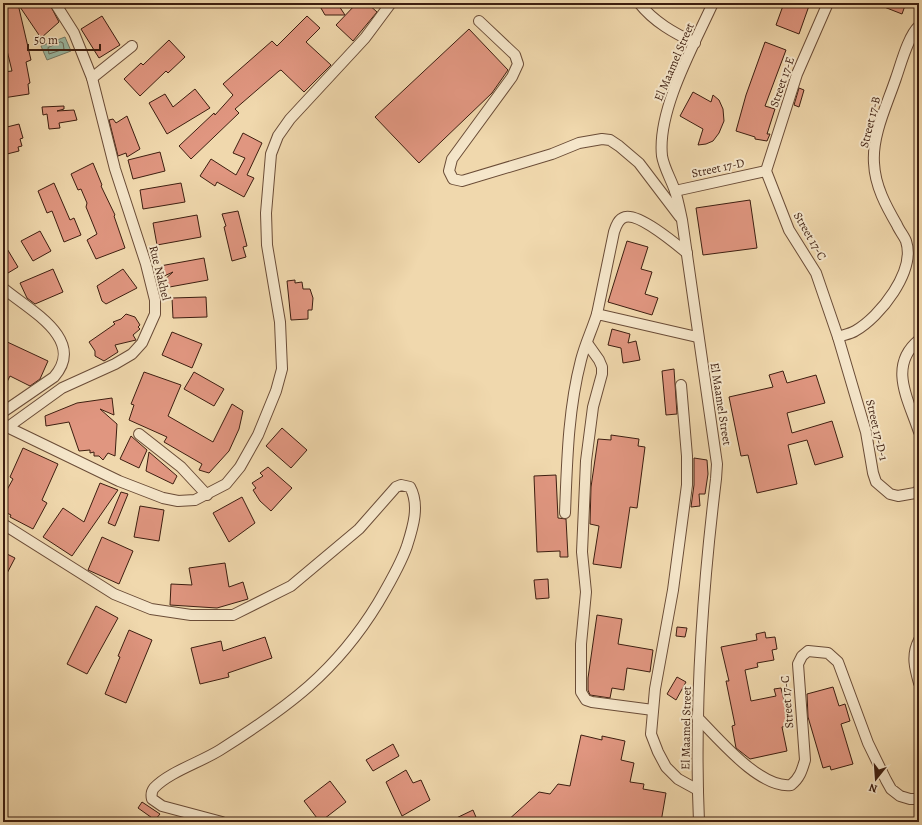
<svg xmlns="http://www.w3.org/2000/svg" width="922" height="825" font-family="Alegreya,serif">
<style>
.water{fill:#9bbba5;stroke:#757c69}
.lines{fill:none;stroke-linecap:round;stroke-linejoin:round}
.shore{stroke:#6c6c5a;stroke-width:1}
.building{fill:#e09680;stroke:#3d1e10}
.minor-casing{stroke:#6a4c37;stroke-width:12}
.minor{stroke:#f5e6ca;stroke-width:10}
.labels{text-anchor:middle;dominant-baseline:central;stroke-width:4;stroke-linejoin:round;paint-order:stroke}
.street-label{font-size:12px;fill:#3d1e10;stroke:#f5e6ca}
</style>
<rect width="100%" height="100%" fill="#f0d8ad"/>
<filter id="stains"><feTurbulence type="fractalNoise" baseFrequency=".005" numOctaves="4"/><feColorMatrix values="0 0 0 0 .2 0 0 0 0 .09 0 0 0 0 .02 0 0 0 .5 -.17"/></filter>
<radialGradient id="worn" r=".72"><stop offset=".6" stop-color="#630" stop-opacity="0"/><stop offset="1" stop-color="#630" stop-opacity=".3"/></radialGradient>
<polygon class="water" points="65,37 71,51 47,60 41,46"/>
<g class="lines">
<polygon class="shore" points="61,42 63,43 64,49 49,54 48,48"/>
</g>
<g class="building">
<polygon points="3,3 49,3 59,22 41,38 18,4 31,60 26,62 30,83 28,84 29,94 3,98 3,72 12,71 3,34"/>
<polygon points="318,3 337,3 345,15 325,15"/>
<polygon points="357,3 367,3 377,12 353,41 336,25"/>
<polygon points="784,3 810,3 799,34 776,25"/>
<polygon points="874,3 906,3 902,14"/>
<polygon points="102,16 120,45 99,58 81,29"/>
<polygon points="307,16 320,28 306,42 331,65 304,92 281,70 279,71 235,109 239,113 191,159 179,146 214,113 215,115 233,95 223,84 272,41 277,46"/>
<polygon points="469,29 508,70 492,93 419,163 375,117"/>
<polygon points="169,40 185,57 168,73 166,71 140,96 124,79 141,63 143,65"/>
<polygon points="765,42 786,50 765,106 775,109 767,134 770,134 767,141 755,139 755,137 736,131 746,95"/>
<polygon points="799,88 804,90 799,107 794,105"/>
<polygon points="195,89 210,108 167,134 149,103 165,94 173,107"/>
<polygon points="693,92 711,102 713,95 719,100 723,109 724,121 719,133 713,141 706,144 698,145 703,129 680,116"/>
<polygon points="64,106 64,109 57,111 74,110 77,120 59,123 60,128 49,129 47,114 43,115 42,107"/>
<polygon points="127,116 140,149 127,157 126,153 118,156 109,120 113,119 116,123"/>
<polygon points="19,124 23,138 20,139 22,146 18,147 19,151 3,155 3,128"/>
<polygon points="243,133 262,143 247,175 254,178 244,197 217,182 215,186 200,176 211,159 236,175 245,158 233,153"/>
<polygon points="160,152 165,171 133,179 128,160"/>
<polygon points="93,163 102,185 101,186 115,215 114,216 125,248 96,259 87,240 97,234 86,207 87,203 81,189 78,190 71,174"/>
<polygon points="54,183 70,220 74,218 81,235 64,242 52,211 47,213 38,191"/>
<polygon points="181,183 185,202 143,209 140,190"/>
<polygon points="750,200 757,248 703,255 696,208"/>
<polygon points="238,211 247,246 243,247 246,257 232,261 224,227 226,226 222,214"/>
<polygon points="197,215 201,237 157,245 153,223"/>
<polygon points="40,231 51,251 33,261 21,241"/>
<polygon points="627,241 648,247 641,269 652,272 645,294 658,298 652,315 608,302"/>
<polygon points="3,242 18,267 3,276"/>
<polygon points="204,258 208,280 164,288 163,281 173,272 162,277 160,266"/>
<polygon points="53,269 63,292 35,304 27,298 20,283"/>
<polygon points="123,269 137,288 106,304 102,301 97,286"/>
<polygon points="295,280 295,283 302,282 303,289 310,289 313,298 312,310 308,310 308,319 291,320 287,281"/>
<polygon points="206,297 207,317 173,318 172,298"/>
<polygon points="126,314 135,317 140,325 138,327 140,329 133,335 136,340 115,345 118,352 104,361 95,356 95,351 89,342 115,324 113,322 121,319"/>
<polygon points="612,329 630,334 628,343 636,341 640,360 623,363 621,348 608,345"/>
<polygon points="172,332 202,344 192,368 162,355"/>
<polygon points="3,340 48,361 40,379 30,386 10,376 3,390"/>
<polygon points="674,369 677,414 666,415 662,371"/>
<polygon points="783,371 787,383 816,375 825,403 787,413 792,433 832,421 843,457 815,465 807,440 788,445 797,484 757,493 748,455 741,456 729,397 773,387 769,375"/>
<polygon points="144,372 181,385 168,416 213,442 232,404 243,411 239,429 229,451 209,473 199,470 202,464 164,442 167,437 129,420 134,405 131,404"/>
<polygon points="194,372 224,389 214,406 184,389"/>
<polygon points="112,398 114,415 100,409 117,424 115,456 108,453 103,460 99,456 94,456 94,452 90,453 90,450 79,451 69,422 46,426 45,416 77,403"/>
<polygon points="282,428 307,450 291,468 266,446"/>
<polygon points="611,435 639,439 638,446 645,447 637,508 630,507 621,568 593,564 599,526 590,524 591,487 598,439 611,440"/>
<polygon points="131,436 147,450 139,468 120,459"/>
<polygon points="23,448 58,464 42,500 47,503 33,529 10,517 11,515 3,511 3,497 13,479 10,477"/>
<polygon points="149,452 177,476 173,484 146,471"/>
<polygon points="694,458 707,460 708,474 705,494 699,494 700,506 691,507 694,485"/>
<polygon points="268,467 292,488 271,511 260,501 253,490 256,488 252,483 263,476 260,473"/>
<polygon points="556,475 558,518 566,519 568,557 560,557 560,551 537,552 534,476"/>
<polygon points="100,483 118,490 72,556 43,537 63,508 84,522"/>
<polygon points="121,492 128,494 115,526 108,523"/>
<polygon points="242,497 255,523 229,542 213,513"/>
<polygon points="140,506 164,510 159,541 134,537"/>
<polygon points="102,537 133,551 119,584 88,570"/>
<polygon points="3,552 15,558 3,581"/>
<polygon points="225,563 229,587 243,582 248,599 217,608 170,605 171,584 192,585 189,568"/>
<polygon points="548,579 549,598 536,599 534,580"/>
<polygon points="96,606 118,618 87,674 67,664"/>
<polygon points="597,615 622,619 618,644 653,650 650,672 627,668 624,690 612,688 610,698 590,695 588,690 588,678"/>
<polygon points="677,627 687,628 685,637 676,636"/>
<polygon points="129,630 152,640 126,703 105,694 120,657 118,656"/>
<polygon points="765,632 766,638 775,637 777,649 772,650 774,660 757,663 758,667 745,670 751,701 776,696 774,689 781,688 790,725 782,727 787,751 750,759 736,748 732,726 735,725 726,681 729,681 721,647 757,640 756,634"/>
<polygon points="265,637 272,658 228,673 229,677 200,684 191,648 221,641 223,651"/>
<polygon points="677,677 686,682 676,700 667,694"/>
<polygon points="833,687 839,706 845,704 850,721 841,724 853,764 831,770 830,766 823,768 808,717 807,694"/>
<polygon points="581,735 602,740 602,736 625,741 621,760 634,763 630,782 644,784 643,789 666,793 661,822 506,822 539,792 550,794 558,784 570,786"/>
<polygon points="393,744 399,756 373,771 366,760"/>
<polygon points="406,770 413,783 421,780 430,800 402,816 386,782"/>
<polygon points="330,781 346,802 320,822 304,801"/>
<polygon points="142,802 160,814 155,820 138,808"/>
<polygon points="473,810 478,822 448,822"/>
</g>
<g class="lines">
<g class="minor-casing">
<g id="minor">
<path d="M639,3C654,22 674,33 695,43"/>
<polyline points="828,3 797,74 766,171 789,230 816,273 838,337 866,432 873,473 876,482 890,494 898,496 915,493 919,490"/>
<polyline points="479,21 515,55 518,64 512,77 452,159 449,171 453,179 462,181 552,154 579,143 602,139 610,140 619,146 639,163 680,217"/>
<polyline points="92,78 132,46"/>
<polyline points="675,191 766,171"/>
<path d="M3,288C29,310 87,339 54,377L3,412"/>
<path d="M597,314L614,232C616,226 618,219 625,217C639,213 676,244 687,253"/>
<path d="M838,337C843,335 850,334 855,331C880,317 916,271 906,241C904,236 899,230 897,225C886,206 875,186 874,163C872,135 887,105 896,78C901,64 908,36 919,26"/>
<path d="M919,340C887,366 909,401 919,432"/>
<polyline points="587,343 599,360 602,367 602,374 593,407 586,461 582,552 586,592 581,644 581,692 586,700 592,702 653,710"/>
<polyline points="681,385 687,456 687,485 673,590 655,689 651,734 658,752 666,767 678,779 698,790"/>
<polyline points="3,425 119,481 163,498 178,501 195,500 226,484 240,467 258,435 276,391 282,369 280,322 267,245 266,213 271,154 278,136 290,119 365,38 391,3"/>
<polyline points="8,427 62,388 115,364 132,354 142,343 155,314 155,300 146,264 115,169 92,78 74,33 55,3"/>
<polyline points="139,434 181,467 207,495"/>
<path d="M565,513C567,462 568,410 581,360C585,344 592,330 597,314L697,337"/>
<path d="M3,524L114,594L151,609L191,615H233L291,586L359,529L396,487L401,485L410,487C420,505 413,527 407,546C400,566 389,584 378,603C336,672 288,707 220,750C201,762 169,772 154,788C151,792 151,795 152,799L162,806L222,822"/>
<path d="M919,640C911,655 915,669 919,683"/>
<path d="M697,717C718,738 760,789 791,785C800,778 802,770 805,760L798,664L802,656L808,651L828,653L838,662L868,743L886,780L891,789L900,796L910,799H919"/>
<path d="M699,822C694,708 702,593 716,479L717,464L682,220C680,211 678,200 675,191C671,179 664,168 662,156C657,110 694,45 713,3"/>
</g>
</g>
<use href="#minor" class="minor"/>
</g>
<g class="labels">
<g class="street-label">
<text transform="translate(674 62) rotate(-67)">El Maamel Street</text>
<text transform="translate(782 82) rotate(-71)">Street 17-E</text>
<text transform="translate(870 122) rotate(-76)">Street 17-B</text>
<text transform="translate(718 168) rotate(-12)">Street 17-D</text>
<text transform="translate(810 236) rotate(60)">Street 17-C</text>
<text transform="translate(160 273) rotate(76)">Rue Nakhel</text>
<text transform="translate(721 404) rotate(81)">El Maamel Street</text>
<text transform="translate(877 430) rotate(77)">Street 17-D-1</text>
<text transform="translate(787 702) rotate(-95)">Street 17-C</text>
<text transform="translate(686 728) rotate(-89)">El Maamel Street</text>
</g>
</g>
<rect width="922" height="825" fill="none" stroke="#f0d8ad" stroke-width="16"/>
<rect x="4" y="4" width="914" height="817" fill="none" stroke="#3d1e10" stroke-width="2"/>
<rect x="8" y="8" width="906" height="809" fill="none" stroke="#3d1e10"/>
<g transform="translate(876 779) rotate(197)" stroke="#f5e6ca" stroke-width="3" paint-order="stroke">
<path d="M0-3L7 15L0 10L-7 15Z" fill="#3d1e10"/>
<text y="-6" font-size="11" font-weight="bold" text-anchor="middle" fill="#3d1e10">N</text>
</g>
<path d="M28 44v6h72v-6" fill="none" stroke="#3d1e10" stroke-width="2"/>
<text x="34" y="44" font-size="12" fill="#3d1e10" stroke="#f5e6ca" stroke-width="3" paint-order="stroke">50 m</text>
<rect width="100%" height="100%" filter="url(#stains)"/>
<rect width="100%" height="100%" fill="url(#worn)"/>
</svg>
